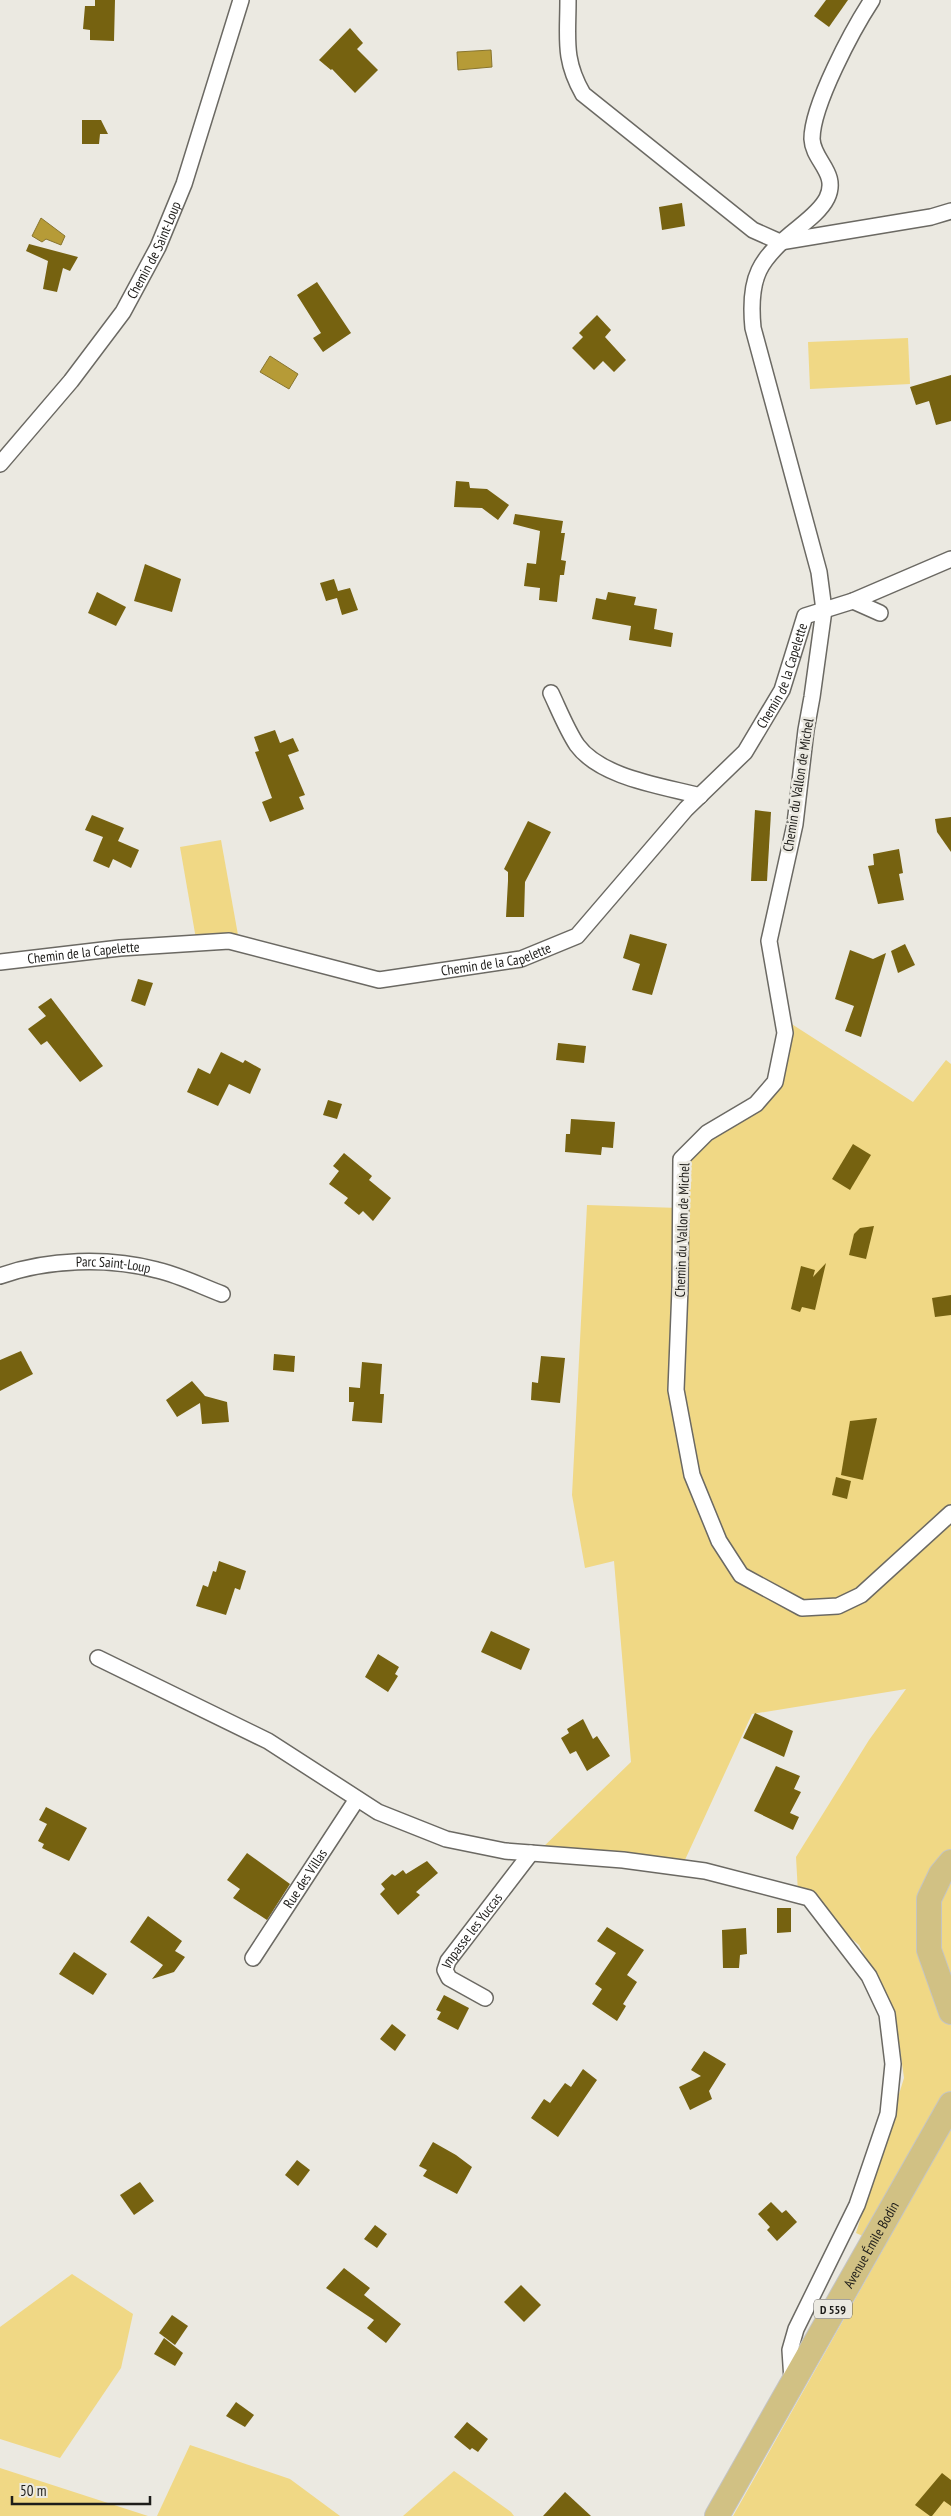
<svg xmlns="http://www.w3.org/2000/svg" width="951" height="2516" font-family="'PT Sans Narrow',sans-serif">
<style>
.green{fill:#f0d885}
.water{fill:#b69b37;stroke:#88752e}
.building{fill:#766210}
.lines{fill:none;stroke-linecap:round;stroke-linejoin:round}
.street-casing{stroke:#6b6963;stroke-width:18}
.primary-casing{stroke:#c4c4c3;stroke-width:26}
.street{stroke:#fff;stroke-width:15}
.primary{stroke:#d1c184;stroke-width:24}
.labels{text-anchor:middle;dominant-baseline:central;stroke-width:5;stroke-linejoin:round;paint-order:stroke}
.shield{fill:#ebe9e1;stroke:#5c5a56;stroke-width:1}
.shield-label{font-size:12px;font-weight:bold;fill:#1e1d1a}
.street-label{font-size:14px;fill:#1e1d1a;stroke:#ebe9e1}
</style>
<rect width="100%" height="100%" fill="#ebe9e1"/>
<g class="green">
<polygon points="908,338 910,384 810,389 808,342"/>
<polygon points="221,840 238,935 196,939 180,847"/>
<polygon points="787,1021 913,1102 946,1060 951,1064 951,2516 733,2516 885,2246 856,2233 904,2078 896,2020 859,1945 798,1893 796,1857 869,1740 906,1689 752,1714 684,1862 539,1851 631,1762 614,1561 585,1568 572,1495 587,1205 679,1208 690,1140 767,1092"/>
<polygon points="72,2274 133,2314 121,2368 60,2458 0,2439 0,2327"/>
<polygon points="190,2445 290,2479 340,2516 157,2516"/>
<polygon points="0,2468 148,2516 0,2516"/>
<polygon points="454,2471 511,2512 514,2516 403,2516"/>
</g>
<g class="water">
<polygon points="491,50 492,67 458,70 457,52"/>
<polygon points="41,218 65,236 61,245 46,239 42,242 32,236"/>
<polygon points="270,356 298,374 289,389 260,372"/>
</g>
<g class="building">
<polygon points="95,0 115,0 114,41 90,40 90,30 83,29 85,6 95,6"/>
<polygon points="826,0 848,0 829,27 814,16"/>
<polygon points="350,28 363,43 357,49 378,70 355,93 332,69 331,70 319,60"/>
<polygon points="82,120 101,120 108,134 100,134 99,144 82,144"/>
<polygon points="682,203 685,226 662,230 659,207"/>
<polygon points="29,244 78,257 70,271 63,268 57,292 43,289 48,261 26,251"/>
<polygon points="317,282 351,333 323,352 313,338 321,333 297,295"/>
<polygon points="597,315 611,330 605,337 626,360 614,372 603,361 594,370 572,348 583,337 579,333"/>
<polygon points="951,375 951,421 936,425 929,401 916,405 910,387"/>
<polygon points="456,481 469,482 470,488 487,489 509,505 498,520 482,508 454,507"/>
<polygon points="515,514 563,521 561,533 565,533 561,560 566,561 564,575 560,575 557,602 539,600 540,588 524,586 527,563 536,564 540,531 513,524"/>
<polygon points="145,564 181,579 172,612 134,601"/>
<polygon points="334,579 338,591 350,588 358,610 342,615 337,598 326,601 320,583"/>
<polygon points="97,592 126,607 116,626 88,613"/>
<polygon points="608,592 636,597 634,605 657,609 654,629 673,633 671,647 629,640 631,626 592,619 596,598 606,600"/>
<polygon points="275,730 280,743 293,738 299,751 288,755 305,795 299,797 304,809 270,822 262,802 272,798 255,752 259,751 254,737"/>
<polygon points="755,810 771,812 767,881 751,881"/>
<polygon points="92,815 124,828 118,841 139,850 131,868 113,859 109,868 93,861 103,837 85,830"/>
<polygon points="951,817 951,852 937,832 935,819"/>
<polygon points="528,821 551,832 525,882 524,917 506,917 508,881 508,872 504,869"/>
<polygon points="899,849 903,873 899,874 904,900 878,904 868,866 874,865 873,854"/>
<polygon points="630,934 667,944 652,995 632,990 640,964 623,958"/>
<polygon points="905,944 915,965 898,973 891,951"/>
<polygon points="850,950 873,959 886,953 861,1037 845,1031 854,1006 835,999"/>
<polygon points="138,979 153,983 145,1006 131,1001"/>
<polygon points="51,998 103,1066 80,1082 47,1041 41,1045 28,1029 46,1016 38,1007"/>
<polygon points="558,1043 586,1046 584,1063 556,1060"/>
<polygon points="221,1052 243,1063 245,1060 261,1069 250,1094 229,1084 218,1106 187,1092 198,1068 210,1074"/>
<polygon points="328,1100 342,1104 337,1119 323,1115"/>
<polygon points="571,1119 615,1122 613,1148 602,1147 601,1155 565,1152 566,1134 570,1134"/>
<polygon points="853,1144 871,1155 850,1190 832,1179"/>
<polygon points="344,1153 372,1176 369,1180 391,1198 373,1221 363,1211 359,1215 344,1203 348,1198 329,1184 339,1171 333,1166"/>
<polygon points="874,1226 866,1259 849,1255 854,1234 860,1228"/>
<polygon points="826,1263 815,1310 802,1307 800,1312 791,1309 801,1266 815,1270 813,1277"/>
<polygon points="951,1295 951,1315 935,1317 932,1298"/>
<polygon points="21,1351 33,1374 0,1391 0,1360"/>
<polygon points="274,1354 295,1356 294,1372 273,1370"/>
<polygon points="541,1356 565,1358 560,1403 531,1400 532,1382 538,1383"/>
<polygon points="362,1362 382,1364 380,1394 384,1394 382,1423 352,1421 354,1402 349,1402 349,1387 360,1388"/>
<polygon points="192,1381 205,1396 227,1402 229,1422 202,1424 200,1403 177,1417 166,1400"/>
<polygon points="877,1418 863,1480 841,1475 850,1421"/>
<polygon points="836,1477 851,1481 847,1499 832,1495"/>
<polygon points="219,1561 246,1571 240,1590 235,1588 226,1615 196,1606 203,1585 208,1587 213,1571 216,1572"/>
<polygon points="491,1631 530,1649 521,1670 481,1652"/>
<polygon points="378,1654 399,1667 395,1674 398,1676 388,1692 365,1677"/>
<polygon points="755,1713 793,1731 784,1757 743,1738"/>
<polygon points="583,1719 593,1739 597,1736 610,1756 587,1771 576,1751 570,1754 561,1738 569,1733 567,1729"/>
<polygon points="776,1766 800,1776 794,1789 801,1792 790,1813 799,1817 793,1830 754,1811"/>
<polygon points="46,1807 87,1828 69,1861 42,1848 44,1844 38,1841 47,1824 39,1820"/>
<polygon points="247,1853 290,1884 267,1920 233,1898 240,1889 227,1880"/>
<polygon points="427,1861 438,1873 416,1892 420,1895 398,1915 380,1894 385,1889 381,1884 392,1874 395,1876 403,1870 406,1874"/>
<polygon points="777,1908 791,1908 791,1932 777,1933"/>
<polygon points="148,1916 182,1941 175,1951 185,1957 174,1972 152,1979 163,1965 130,1942"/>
<polygon points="607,1927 644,1950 627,1975 637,1982 623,2004 626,2006 617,2021 592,2004 602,1989 595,1984 616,1953 597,1941"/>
<polygon points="746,1928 747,1954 740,1955 739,1968 723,1968 722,1930"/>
<polygon points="74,1952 107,1974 93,1995 59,1974"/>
<polygon points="444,1995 469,2008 458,2030 437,2019 441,2012 436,2010"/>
<polygon points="392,2024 406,2035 395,2051 380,2039"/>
<polygon points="704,2051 726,2064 709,2091 712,2099 690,2110 679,2087 701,2076 691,2070"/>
<polygon points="583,2069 597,2080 558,2137 531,2118 544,2099 550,2103 565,2083 571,2087"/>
<polygon points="433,2142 456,2155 472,2167 457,2194 423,2176 427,2170 419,2166"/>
<polygon points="297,2160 310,2170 298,2186 285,2175"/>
<polygon points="140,2182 154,2201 134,2215 120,2195"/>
<polygon points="771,2202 782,2213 786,2210 797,2222 777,2241 767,2230 770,2227 758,2214"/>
<polygon points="375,2225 387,2234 377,2248 364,2239"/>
<polygon points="344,2268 370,2288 364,2295 401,2324 386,2343 367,2328 374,2320 326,2288"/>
<polygon points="521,2285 541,2305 524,2322 504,2302"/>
<polygon points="172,2315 188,2326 175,2345 159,2333"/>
<polygon points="164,2338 183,2353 175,2366 154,2354"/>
<polygon points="236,2402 254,2415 245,2427 226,2416"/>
<polygon points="467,2422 488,2439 478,2452 472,2448 470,2450 454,2437"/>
<polygon points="942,2473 951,2480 951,2506 944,2501 932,2516 930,2516 915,2505"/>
<polygon points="565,2492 591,2516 543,2516"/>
</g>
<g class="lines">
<g class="street-casing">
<g id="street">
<path d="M568,0C568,39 563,59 583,94L753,230L780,242L931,217L951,211"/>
<path d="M872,0C853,29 812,105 812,139C813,161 839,173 827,198C821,210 808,220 798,228C759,259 748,277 753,328L819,572L824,610L812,697L806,730L795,824L769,941L785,1033L775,1082L756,1104L707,1133L681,1159L680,1288L676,1390L692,1475L719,1541L741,1575L802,1608L838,1606L861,1595L951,1513"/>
<path id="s1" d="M0,464L71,381L123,312L158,247L184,184L241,0"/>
<polyline points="853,601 880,613"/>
<path d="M551,693C559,710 567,730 577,745C601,778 663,786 700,796"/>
<path id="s2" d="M0,962L120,948L229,941L379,980L521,959L577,936L686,809L745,752L782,690L805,616L853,601L951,559"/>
<path id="s3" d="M0,1276C47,1259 108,1257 157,1270C179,1275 201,1286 222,1294"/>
<polyline points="98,1658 268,1741 378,1812 446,1839 505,1851 623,1860 705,1871 809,1898 869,1976 887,2014 893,2064 888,2114 857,2205 796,2329 790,2350 792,2380"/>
<path id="s4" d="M253,1958L357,1799"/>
<path id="s5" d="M485,1998L449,1978L445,1970L448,1961L531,1853"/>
</g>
</g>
<g class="primary-casing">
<g id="primary">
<polyline points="951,1862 941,1874 929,1899 929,1950 951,2012"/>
<path id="s6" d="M717,2516L951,2104"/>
</g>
</g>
<use href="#street" class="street"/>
<use href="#primary" class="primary"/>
</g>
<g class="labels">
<rect class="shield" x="814" y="2299.5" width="38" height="19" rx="4"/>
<g class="shield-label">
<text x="833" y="2309">D 559</text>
</g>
<g class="street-label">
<text stroke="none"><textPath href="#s1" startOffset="265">Chemin de Saint-Loup</textPath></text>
<text stroke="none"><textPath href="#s2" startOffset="924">Chemin de la Capelette</textPath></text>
<text transform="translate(798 785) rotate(-81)">Chemin du Vallon de Michel</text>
<text stroke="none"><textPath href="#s2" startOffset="84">Chemin de la Capelette</textPath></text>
<text stroke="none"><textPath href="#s2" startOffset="504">Chemin de la Capelette</textPath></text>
<text transform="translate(682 1230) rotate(-88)">Chemin du Vallon de Michel</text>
<text stroke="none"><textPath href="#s3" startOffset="115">Parc Saint-Loup</textPath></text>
<text stroke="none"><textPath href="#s4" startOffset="95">Rue des Villas</textPath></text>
<text stroke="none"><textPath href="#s5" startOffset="98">Impasse les Yuccas</textPath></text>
<text stroke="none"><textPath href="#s6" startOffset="312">Avenue Émile Bodin</textPath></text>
</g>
</g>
<path d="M12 2496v8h138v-8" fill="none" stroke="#1e1d1a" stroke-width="2.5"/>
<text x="20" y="2496" font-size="15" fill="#1e1d1a" stroke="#ebe9e1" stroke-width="4" paint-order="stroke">50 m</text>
</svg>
